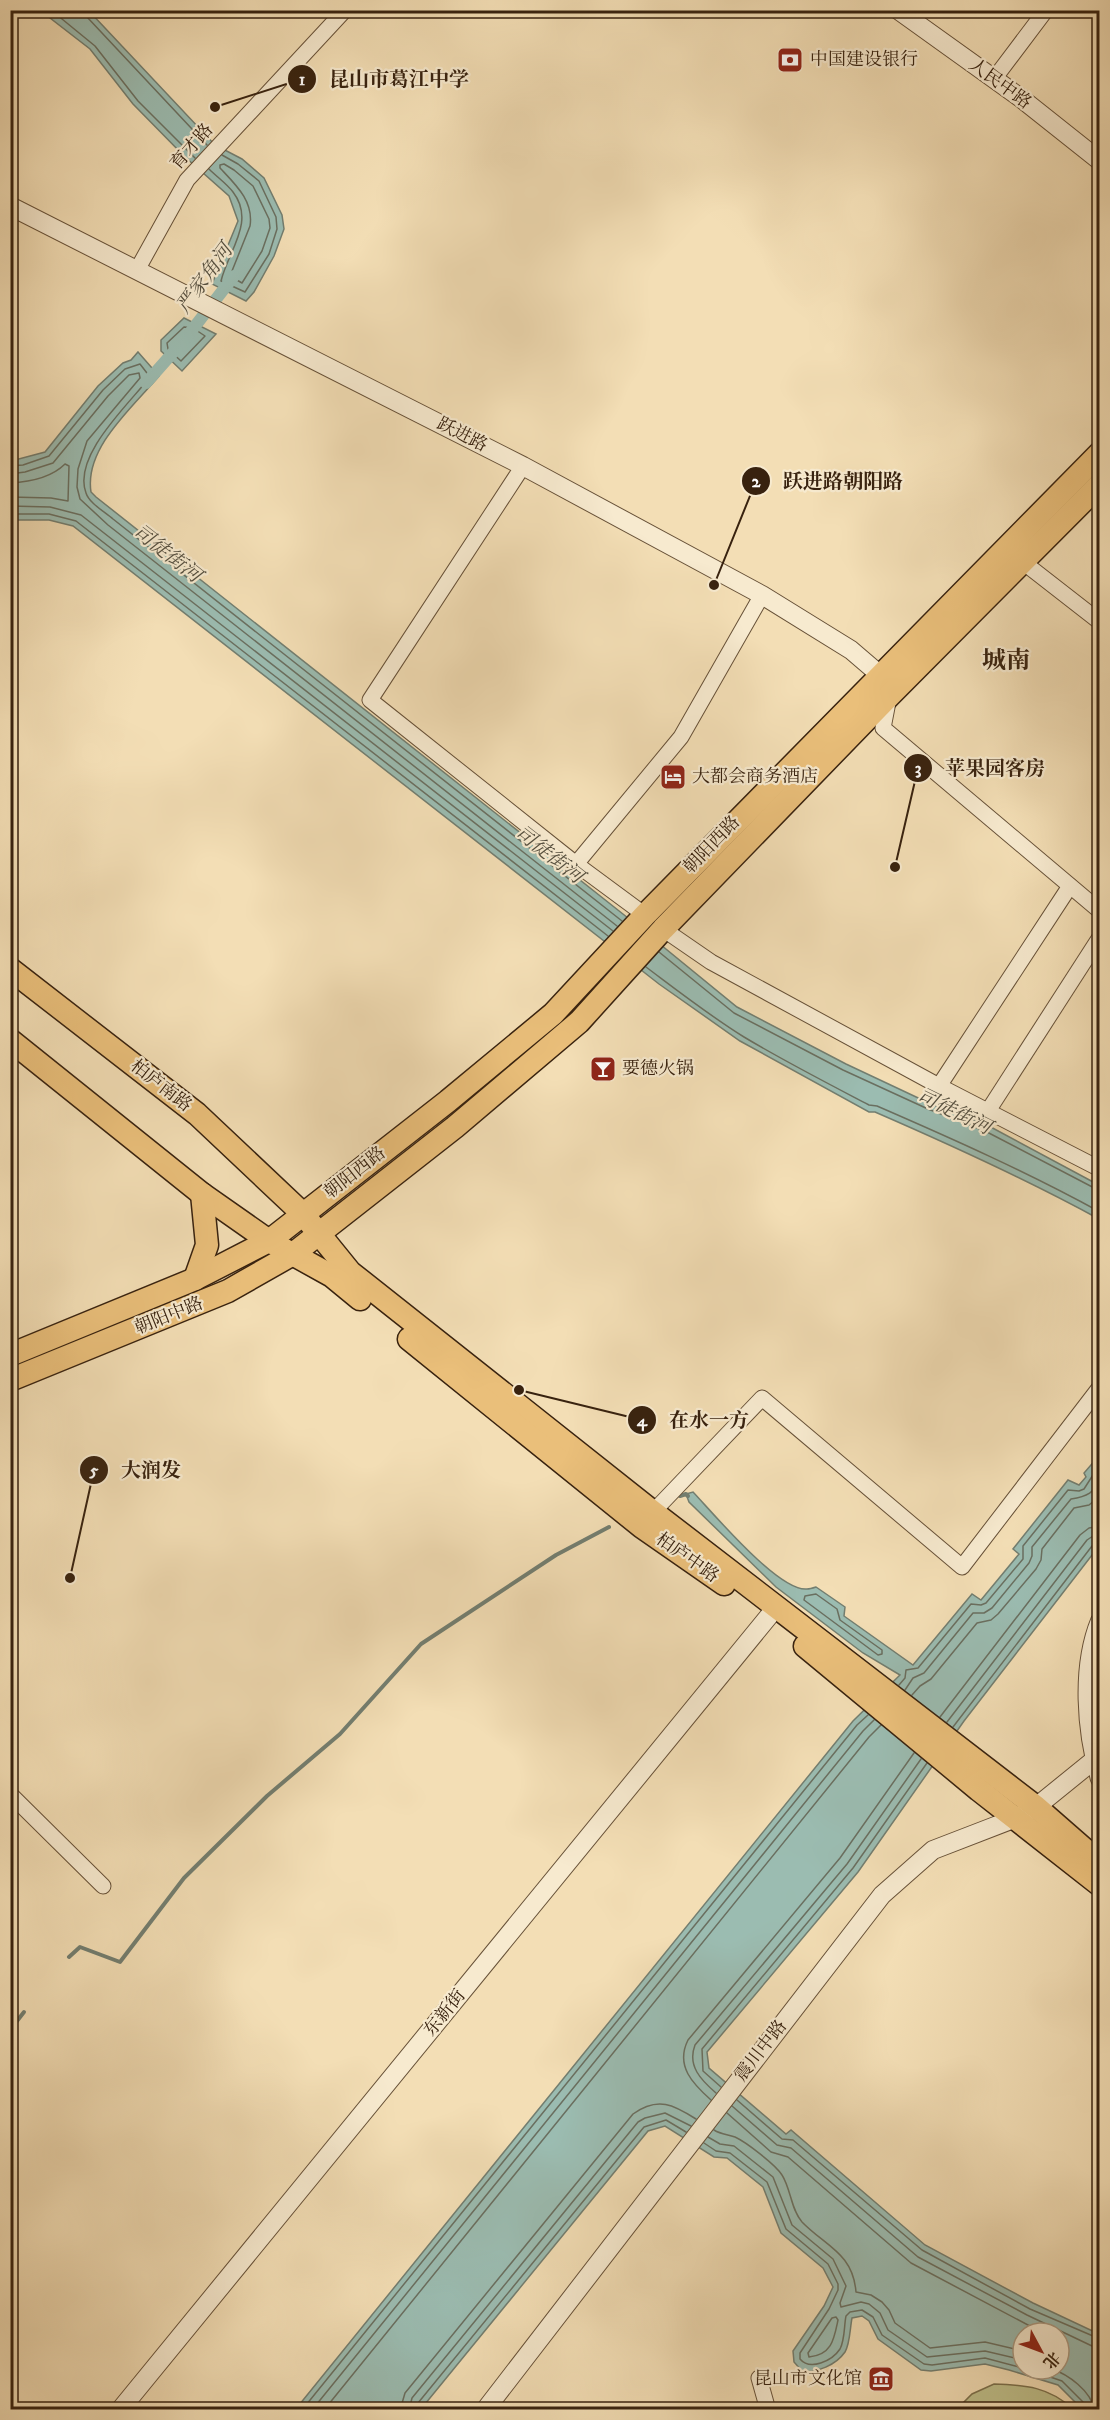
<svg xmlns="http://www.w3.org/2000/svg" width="1110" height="2420" font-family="'IM FELL DW Pica','Noto Serif SC',serif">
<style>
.green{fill:#bfc08b;stroke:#7c714d;stroke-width:1.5}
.water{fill:#9bbcb1;stroke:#737e70;stroke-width:1.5;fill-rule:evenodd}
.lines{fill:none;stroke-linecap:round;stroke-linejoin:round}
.shore{stroke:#6a6f60;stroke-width:1.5}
.stream{stroke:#737e70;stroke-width:4}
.canal{stroke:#9bbcb1;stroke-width:12}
.minor-casing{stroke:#675138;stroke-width:17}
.tertiary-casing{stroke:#675138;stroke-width:20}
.primary-casing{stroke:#38220f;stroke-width:25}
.minor{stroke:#f7eacf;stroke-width:15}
.tertiary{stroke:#f7eacf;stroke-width:18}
.primary{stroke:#eabf7a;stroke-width:22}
.labels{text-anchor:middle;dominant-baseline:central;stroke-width:4.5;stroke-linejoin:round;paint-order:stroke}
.poi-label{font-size:18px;fill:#38220f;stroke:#f7eacf;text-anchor:start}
.street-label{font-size:18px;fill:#38220f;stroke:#f7eacf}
.water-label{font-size:20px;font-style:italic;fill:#565040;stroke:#f7eacf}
.district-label{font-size:24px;font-weight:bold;fill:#38220f;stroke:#f7eacf}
.leader{fill:none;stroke:#38220f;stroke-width:2}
.callout-dot{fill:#38220f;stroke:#f7eacf;stroke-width:2}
.mark-label{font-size:18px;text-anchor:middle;font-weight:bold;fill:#fff}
.callout-label{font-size:20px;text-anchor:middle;font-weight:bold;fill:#38220f;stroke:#f7eacf;stroke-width:4.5;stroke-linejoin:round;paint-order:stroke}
</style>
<rect width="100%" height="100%" fill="#f3deb5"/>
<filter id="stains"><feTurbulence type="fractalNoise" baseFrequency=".00333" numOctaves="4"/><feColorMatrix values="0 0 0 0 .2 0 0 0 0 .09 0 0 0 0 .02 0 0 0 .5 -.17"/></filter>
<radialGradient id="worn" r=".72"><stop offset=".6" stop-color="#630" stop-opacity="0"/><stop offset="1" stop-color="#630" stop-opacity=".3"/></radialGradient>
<path class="green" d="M994,2384C1026,2385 1049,2387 1073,2409H957L972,2394Z"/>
<g class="water">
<polygon points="41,11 89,11 215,145 242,159 264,178 282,215 284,229 274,256 254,292 246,301 212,284 238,221 229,196 185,157 133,104 90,49"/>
<polygon points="184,318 216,334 182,371 161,351 161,340"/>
<path d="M138,352L159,376C133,407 84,448 91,492L96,497L628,918L737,1007L846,1064L931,1104L987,1125L1095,1183L1099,1186V1219C1026,1179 951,1145 875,1112H869L740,1041L659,984L73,526L49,520H11V461L45,452L98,386L123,363L131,360Z"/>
<path d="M1097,1458H1099V1546L964,1721L858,1872L707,2052L709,2068L786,2134L791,2130L925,2245L1033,2303L1099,2334V2409H1082L1058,2385L1009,2370L985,2364L931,2371L921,2370L878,2339L869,2321L862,2316L852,2318C850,2328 850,2344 845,2352C836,2365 817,2373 802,2371L794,2362L793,2351L824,2306L833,2287L823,2268L781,2233L763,2187L727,2158L714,2157L665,2126L648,2131L421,2409L295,2410L853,1721L900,1675L863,1653L776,1587L689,1502L686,1494L693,1492C713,1513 779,1592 807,1589C810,1589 813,1588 816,1587L845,1607L844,1616L913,1665L972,1594L981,1600L1019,1554L1013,1549L1068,1480L1079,1485L1086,1477L1084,1473ZM1023,2333H1059V2369H1023Z"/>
</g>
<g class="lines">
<g class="shore">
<polyline points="51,10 95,46 138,101 195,158"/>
<polyline points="85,10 87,17 207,145"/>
<path d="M224,164L234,170L253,186L269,219L270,228L262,251L242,283L230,276L250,226C254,201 235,184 220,168V165Z"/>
<path d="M209,169C217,177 227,184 233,192C256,222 228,251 221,281L245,292L269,254L277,229L276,217L259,181L238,164L222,155"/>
<polygon points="184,327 193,328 205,336 181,361 168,349 167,343"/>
<path d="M10,466L23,465L49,456L103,390L125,369L140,364L150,377C129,404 72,456 86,493C89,503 105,512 113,519L622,921"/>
<polyline points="10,474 25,472 53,463 108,396 129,375 139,373 140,378 87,441 78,469 77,487 80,499 108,525 617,926"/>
<path d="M10,483C29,482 52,477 65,464L69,466L68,501L51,498L10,497"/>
<polyline points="10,506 50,507 81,515 613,931"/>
<polyline points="10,514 49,514 76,521 608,936"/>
<polyline points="659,952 734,1013 843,1070 928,1109 985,1131 1100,1191"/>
<path d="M646,967C678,991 710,1016 744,1037C784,1061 827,1083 869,1105L877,1106C953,1139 1027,1172 1100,1212"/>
<polygon points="816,1594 837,1609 840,1620 882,1650 882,1654 878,1655 804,1600 805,1596"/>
<polyline points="899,1685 905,1678 906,1670 918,1668 971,1604 981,1605 986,1603 1023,1559 1023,1546 1068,1490 1079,1491 1084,1489 1100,1464"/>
<path d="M905,1690L913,1678L924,1673L973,1613H984L992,1608L1029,1563L1032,1556V1547L1071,1499C1085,1497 1097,1493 1100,1476"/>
<polyline points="912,1695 920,1686 931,1679 977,1623 991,1620 998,1614 1036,1569 1041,1560 1042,1549 1074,1508 1089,1505 1100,1496"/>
<polyline points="940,1717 1080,1535 1089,1528 1100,1526"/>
<polyline points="947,1722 1087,1540 1093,1536 1100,1535"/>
<polyline points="953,1727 1092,1546 1100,1543"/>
<polyline points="721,2087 703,2071 702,2049 853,1868 927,1763"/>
<path d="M716,2093C701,2080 687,2066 695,2045L847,1864L921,1759"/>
<path d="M711,2100C693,2084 675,2066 688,2040L840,1858L914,1753"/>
<polyline points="737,2100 782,2139 793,2140 922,2250 1030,2309 1100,2339"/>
<polyline points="732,2106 777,2145 791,2148 918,2257 1027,2315 1092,2346 1100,2347"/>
<polyline points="727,2113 771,2152 788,2157 911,2263 1043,2333"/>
<path d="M714,2130C722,2135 728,2134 735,2137C746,2142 776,2165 782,2175C791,2189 791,2210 802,2222C825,2246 853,2253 856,2292L871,2295L882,2302L889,2310L895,2323L930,2348L985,2342L1023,2351"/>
<polyline points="708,2137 720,2144 734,2146 773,2177 792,2225 833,2259 846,2286 840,2303 841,2307 861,2302 869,2304 880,2313 888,2330 927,2357 985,2351 1023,2360"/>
<path d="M704,2143L716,2151L730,2153L767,2182L786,2229L828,2264L838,2284V2290L829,2309L800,2353V2359C810,2371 832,2361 840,2349C845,2340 844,2325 846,2316L850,2312L862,2310L873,2317L882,2335L924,2364L932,2365L985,2358L1023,2368"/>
<path d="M836,2317L838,2320C834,2339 832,2355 809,2357L808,2353L832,2318Z"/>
<polyline points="1027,2369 1062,2381 1084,2403 1086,2410"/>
<path d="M1052,2369C1067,2374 1092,2391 1094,2410"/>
<polyline points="302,2410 857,1725 868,1715"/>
<polyline points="312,2410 863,1731 874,1720"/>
<polyline points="324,2410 869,1737 881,1725"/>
<path d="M400,2410L405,2393L633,2114C658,2096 674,2105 696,2119"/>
<polyline points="409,2410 412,2398 638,2122 645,2118 665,2113 691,2126"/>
<polyline points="417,2410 418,2403 644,2127 666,2120 686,2132"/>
</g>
<g class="stream">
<polyline points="680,1496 686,1494 688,1496"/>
<polyline points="69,1957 80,1947 120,1962 184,1878 267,1796 340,1734 421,1644 556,1555 609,1527"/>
<polyline points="10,2030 24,2012"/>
</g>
<polyline class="canal" points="146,383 185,339 234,276"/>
<g class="minor-casing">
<g id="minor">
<polyline points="994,79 1046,10"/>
<polyline points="137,270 187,180 345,10"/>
<polyline points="523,466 370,700 576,864 645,915"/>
<polyline points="1023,562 1100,622"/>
<polyline points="889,697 883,728 1100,911"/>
<polyline points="576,864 681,737 762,595"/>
<polyline points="663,929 711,962 939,1086 1070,886"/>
<polyline points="939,1086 1100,1169"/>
<polyline points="988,1111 1100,937"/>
<polyline points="653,1512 762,1398 962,1567 1100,1387"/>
<polyline points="10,1794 103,1886"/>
<polyline points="759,2378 768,2410"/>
</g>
</g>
<g class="tertiary-casing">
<g id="tertiary">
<polyline points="898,10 1022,99 1100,161"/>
<polyline points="10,206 523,466 762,595 851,650 879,674 885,686"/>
<path d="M1100,1621C1081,1667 1086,1732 1100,1779"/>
<polyline points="120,2410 769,1616"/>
<polyline points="485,2410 882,1895 933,1850 1016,1818 1036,1807 1094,1760"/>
</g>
</g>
<g class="primary-casing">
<g id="primary">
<polyline points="10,969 197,1114 303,1214 350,1272 653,1512 1036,1807 1100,1863"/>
<polyline points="10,1040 202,1194 269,1241 332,1276 360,1299"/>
<polyline points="195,1279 207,1245 202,1194"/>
<polyline points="409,1339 642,1527 724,1584"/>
<polyline points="10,1355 195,1279 269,1241 448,1101 553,1014 645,915 1100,453"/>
<polyline points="10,1380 228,1291 293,1254 455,1127 579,1022 663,929 889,696 1100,484"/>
<polyline points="805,1646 979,1790 1100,1885"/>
</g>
</g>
<use href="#minor" class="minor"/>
<use href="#tertiary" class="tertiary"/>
<use href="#primary" class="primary"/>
</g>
<defs>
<g id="bank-square" transform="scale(1.35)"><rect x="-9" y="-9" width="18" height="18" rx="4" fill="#8f2418" stroke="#f7eacf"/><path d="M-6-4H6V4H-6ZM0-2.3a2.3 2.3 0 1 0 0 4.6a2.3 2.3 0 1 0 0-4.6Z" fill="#fff"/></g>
<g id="hotel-square" transform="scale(1.35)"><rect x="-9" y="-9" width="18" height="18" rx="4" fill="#8f2418" stroke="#f7eacf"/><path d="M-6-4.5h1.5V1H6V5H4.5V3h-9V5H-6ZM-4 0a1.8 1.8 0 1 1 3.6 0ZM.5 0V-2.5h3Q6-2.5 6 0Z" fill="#fff"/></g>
<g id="bar-square" transform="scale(1.35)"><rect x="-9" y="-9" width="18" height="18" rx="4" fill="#8f2418" stroke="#f7eacf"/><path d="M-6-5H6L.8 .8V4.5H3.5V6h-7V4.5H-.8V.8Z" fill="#fff"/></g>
<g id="museum-square" transform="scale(1.35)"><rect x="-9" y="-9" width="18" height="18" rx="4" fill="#8f2418" stroke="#f7eacf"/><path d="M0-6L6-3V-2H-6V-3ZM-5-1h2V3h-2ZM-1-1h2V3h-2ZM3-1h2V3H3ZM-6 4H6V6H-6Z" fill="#fff"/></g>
</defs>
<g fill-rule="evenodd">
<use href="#bank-square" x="790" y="60"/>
<use href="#hotel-square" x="673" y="777"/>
<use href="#bar-square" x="603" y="1069"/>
<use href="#museum-square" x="881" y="2379"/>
</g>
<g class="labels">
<g class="poi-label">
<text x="810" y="60">中国建设银行</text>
<text x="692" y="777">大都会商务酒店</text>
<text x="622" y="1069">要德火锅</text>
<text x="862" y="2379" text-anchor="end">昆山市文化馆</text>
</g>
<g class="street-label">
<text transform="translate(1000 84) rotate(36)">人民中路</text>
<text transform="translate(192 147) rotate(-49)">育才路</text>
<text transform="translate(462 435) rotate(27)">跃进路</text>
<text transform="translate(712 845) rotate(-46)">朝阳西路</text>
<text transform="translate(161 1086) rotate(38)">柏庐南路</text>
<text transform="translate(355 1173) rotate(-38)">朝阳西路</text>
<text transform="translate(169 1316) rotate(-22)">朝阳中路</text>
<text transform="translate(687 1558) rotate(35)">柏庐中路</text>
<text transform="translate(445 2013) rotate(-51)">东新街</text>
<text transform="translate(761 2051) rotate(-52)">震川中路</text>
</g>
<g class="water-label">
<text transform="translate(205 279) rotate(-54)">严家角河</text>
<text transform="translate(167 554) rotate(38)">司徒街河</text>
<text transform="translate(549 855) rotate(38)">司徒街河</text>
<text transform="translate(954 1112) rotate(26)">司徒街河</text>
</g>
<g class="district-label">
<text x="1006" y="661">城南</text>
</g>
</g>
<path class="leader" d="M215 107L302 79M714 585L756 481M895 867L918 768M519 1390L642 1420M70 1578L94 1470"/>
<g class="callout-dot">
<circle cx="215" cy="107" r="6"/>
<circle cx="714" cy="585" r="6"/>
<circle cx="895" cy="867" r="6"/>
<circle cx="519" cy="1390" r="6"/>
<circle cx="70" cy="1578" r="6"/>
<circle cx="302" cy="79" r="15"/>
<circle cx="756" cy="481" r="15"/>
<circle cx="918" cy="768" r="15"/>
<circle cx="642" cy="1420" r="15"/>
<circle cx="94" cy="1470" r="15"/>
</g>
<g class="mark-label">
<text x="302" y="85">1</text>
<text x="756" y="487">2</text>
<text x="918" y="774">3</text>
<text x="642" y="1426">4</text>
<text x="94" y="1476">5</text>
</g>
<g class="callout-label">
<text x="399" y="86">昆山市葛江中学</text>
<text x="843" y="488">跃进路朝阳路</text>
<text x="995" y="775">苹果园客房</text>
<text x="709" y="1427">在水一方</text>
<text x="151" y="1477">大润发</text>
</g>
<rect width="1110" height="2420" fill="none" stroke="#f3deb5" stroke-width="36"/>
<rect x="12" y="12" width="1086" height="2396" fill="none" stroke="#38220f" stroke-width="3"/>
<rect x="18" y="18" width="1074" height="2384" fill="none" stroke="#38220f" stroke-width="1.5"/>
<g transform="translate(1041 2351) rotate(131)"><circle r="28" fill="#f7eacf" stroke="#ab9a82" stroke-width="1.5"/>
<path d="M0-4.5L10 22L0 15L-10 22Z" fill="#8f2418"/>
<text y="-9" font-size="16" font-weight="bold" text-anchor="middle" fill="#38220f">北</text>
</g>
<rect width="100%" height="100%" filter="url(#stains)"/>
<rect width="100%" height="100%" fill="url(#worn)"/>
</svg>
